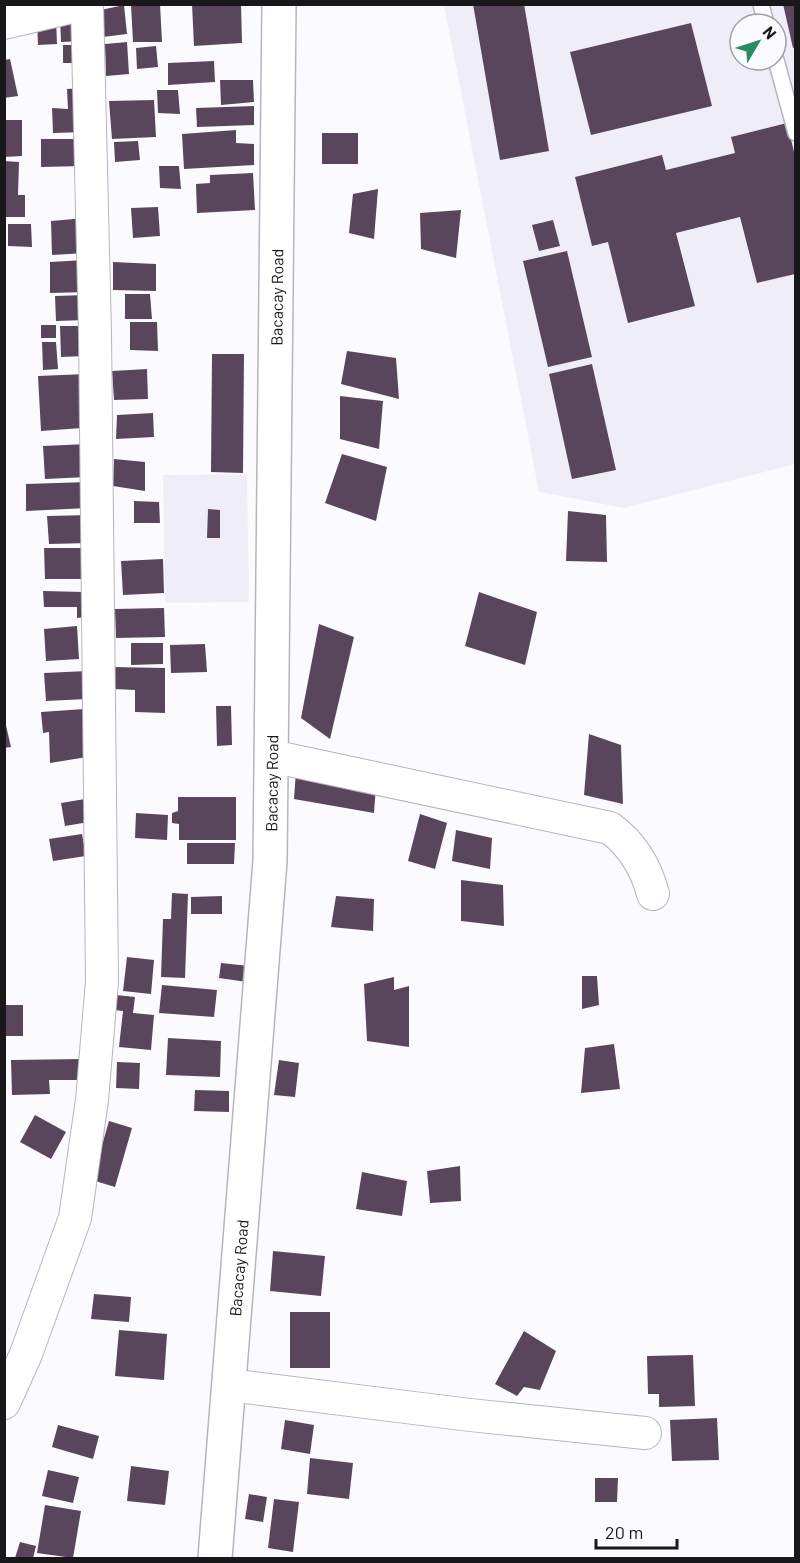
<svg xmlns="http://www.w3.org/2000/svg" width="800" height="1563" font-family="Barlow,sans-serif">
<style>
.built{fill:#efeef8;fill-rule:evenodd}
.building{fill:#5a465c}
.lines{fill:none;stroke-linecap:round;stroke-linejoin:round}
.lane-casing{stroke:#b6b5bc;stroke-width:18}
.street-casing{stroke:#b6b5bc;stroke-width:34}
.secondary-casing{stroke:#b6b5bc;stroke-width:36}
.lane{stroke:#fff;stroke-width:15}
.street{stroke:#fff;stroke-width:32}
.secondary{stroke:#fff;stroke-width:33}
.labels{text-anchor:middle;dominant-baseline:central;stroke-width:6;stroke-linejoin:round;paint-order:stroke}
.street-label{font-size:16px;fill:#18171a;stroke:#fbfbff}
</style>
<rect width="100%" height="100%" fill="#fbfbff"/>
<g class="built">
<path d="M444,5H795V464L624,508L539,492ZM740,24H776V60H740Z"/>
<polygon points="247,474 249,602 165,603 163,475"/>
</g>
<g class="building">
<polygon points="160,4 162,42 133,42 131,5"/>
<polygon points="192,4 241,4 242,43 194,46"/>
<polygon points="473,4 524,4 549,151 500,160"/>
<polygon points="783,4 795,4 795,47 793,48"/>
<polygon points="124,5 127,34 103,37 101,10"/>
<polygon points="80,14 83,41 61,42 60,16"/>
<polygon points="56,18 57,44 38,45 37,19"/>
<polygon points="691,23 712,106 591,135 570,52"/>
<polygon points="127,42 129,74 106,76 105,44"/>
<polygon points="63,45 83,45 84,63 63,63"/>
<polygon points="156,46 158,67 137,69 136,48"/>
<polygon points="10,59 18,96 4,98 4,60"/>
<polygon points="214,61 215,82 168,85 168,63"/>
<polygon points="220,80 253,80 254,102 221,105"/>
<polygon points="84,88 86,132 53,133 52,108 68,109 67,89"/>
<polygon points="157,90 178,90 180,114 158,113"/>
<polygon points="154,100 156,137 112,139 109,101"/>
<polygon points="254,106 254,125 197,127 196,108"/>
<polygon points="4,120 22,120 22,156 4,157"/>
<polygon points="787,123 795,156 795,274 757,283 740,217 676,233 695,306 628,323 608,242 592,246 575,177 662,155 666,170 735,153 731,137"/>
<polygon points="236,130 236,143 254,144 254,165 184,169 182,134"/>
<rect x="322" y="133" width="36" height="31"/>
<polygon points="41,139 84,139 84,166 41,167"/>
<polygon points="138,141 140,160 115,162 114,142"/>
<polygon points="4,161 19,162 18,195 25,195 25,217 4,217"/>
<polygon points="159,166 179,166 181,189 160,188"/>
<polygon points="253,173 255,210 197,213 196,184 210,183 210,175"/>
<polygon points="378,189 374,239 349,233 353,194"/>
<polygon points="158,207 160,236 133,238 131,208"/>
<polygon points="461,210 456,258 421,249 420,213"/>
<polygon points="85,218 86,253 52,255 51,221"/>
<polygon points="553,220 560,246 539,251 532,225"/>
<polygon points="8,224 31,224 32,247 8,246"/>
<polygon points="567,251 592,357 548,367 523,261"/>
<polygon points="85,260 87,292 50,293 50,262"/>
<polygon points="113,262 156,264 156,291 113,290"/>
<polygon points="125,294 150,294 152,319 125,319"/>
<polygon points="86,295 86,320 56,321 55,296"/>
<polygon points="130,322 157,322 158,351 130,350"/>
<rect x="41" y="325" width="15" height="13"/>
<polygon points="60,326 85,326 85,356 61,357"/>
<polygon points="42,342 56,342 58,369 43,370"/>
<polygon points="347,351 396,358 399,399 341,384"/>
<polygon points="212,354 244,354 243,473 211,472"/>
<polygon points="592,364 616,470 572,479 549,374"/>
<polygon points="147,369 148,399 114,400 112,371"/>
<polygon points="86,374 86,396 79,396 82,428 41,431 38,376"/>
<polygon points="340,396 383,401 379,449 340,439"/>
<polygon points="153,413 154,437 116,439 117,415"/>
<polygon points="87,444 87,477 45,479 43,446"/>
<polygon points="342,454 387,467 376,521 325,503"/>
<polygon points="114,459 145,462 145,491 113,486"/>
<polygon points="88,482 88,508 26,511 26,484"/>
<polygon points="134,501 159,502 160,523 134,523"/>
<polygon points="208,509 220,510 220,538 207,538"/>
<polygon points="568,511 606,515 607,562 566,561"/>
<polygon points="90,515 90,543 49,544 47,516"/>
<polygon points="44,548 90,548 90,579 45,579"/>
<polygon points="163,559 164,593 123,595 121,561"/>
<polygon points="43,591 85,592 86,617 77,618 77,607 44,607"/>
<polygon points="479,592 537,612 525,665 465,646"/>
<polygon points="164,608 165,637 116,638 115,609"/>
<polygon points="319,624 354,637 330,739 301,718"/>
<polygon points="77,626 79,659 46,661 44,629"/>
<polygon points="131,643 163,643 163,664 131,665"/>
<polygon points="205,644 207,672 171,673 170,645"/>
<polygon points="113,667 165,668 165,713 135,712 135,690 114,689"/>
<polygon points="87,671 87,699 46,701 44,673"/>
<polygon points="216,706 231,706 232,745 217,746"/>
<polygon points="84,709 87,757 50,763 49,732 43,733 41,712"/>
<polygon points="4,717 11,747 4,748"/>
<polygon points="589,734 621,745 623,804 584,795"/>
<polygon points="296,771 376,786 374,813 294,799"/>
<polygon points="178,797 236,797 236,840 179,840 179,824 172,823 172,813 178,811"/>
<polygon points="85,799 89,822 65,826 61,803"/>
<polygon points="136,813 168,815 167,840 135,838"/>
<polygon points="420,814 447,823 435,869 408,861"/>
<polygon points="456,830 492,838 490,869 452,861"/>
<polygon points="82,834 86,856 53,861 49,839"/>
<polygon points="187,843 235,843 234,864 187,864"/>
<polygon points="461,880 503,885 504,926 461,921"/>
<polygon points="172,893 188,894 185,978 161,977 163,919 171,919"/>
<polygon points="222,896 222,914 191,914 191,897"/>
<polygon points="336,896 374,899 373,931 331,927"/>
<polygon points="127,957 154,960 151,994 123,991"/>
<polygon points="221,963 249,966 247,982 219,978"/>
<polygon points="582,976 597,976 599,1005 582,1009"/>
<polygon points="394,977 394,990 409,986 409,1047 367,1041 364,984"/>
<polygon points="162,985 217,990 214,1017 159,1013"/>
<polygon points="116,995 135,997 133,1013 154,1015 151,1050 119,1047 123,1011 114,1010"/>
<rect x="4" y="1005" width="19" height="31"/>
<polygon points="168,1038 221,1041 220,1077 166,1075"/>
<polygon points="614,1044 620,1089 581,1093 585,1048"/>
<polygon points="83,1059 83,1080 49,1080 50,1094 12,1095 11,1060"/>
<polygon points="279,1060 299,1063 295,1097 274,1095"/>
<polygon points="117,1062 140,1063 139,1089 116,1088"/>
<polygon points="195,1090 229,1091 229,1112 194,1111"/>
<polygon points="35,1115 66,1132 51,1159 20,1142"/>
<polygon points="109,1121 132,1128 115,1187 92,1180"/>
<polygon points="460,1166 461,1201 430,1203 427,1171"/>
<polygon points="362,1172 407,1181 402,1216 356,1209"/>
<polygon points="273,1251 325,1256 321,1296 270,1291"/>
<polygon points="94,1294 131,1297 129,1322 91,1319"/>
<rect x="290" y="1312" width="40" height="56"/>
<polygon points="119,1330 167,1334 164,1380 115,1376"/>
<polygon points="524,1331 556,1351 540,1390 524,1387 517,1396 495,1384"/>
<polygon points="693,1355 695,1406 659,1407 659,1394 648,1394 647,1356"/>
<polygon points="717,1418 719,1460 672,1461 670,1420"/>
<polygon points="285,1420 314,1425 310,1454 281,1449"/>
<polygon points="58,1425 99,1436 93,1459 52,1447"/>
<polygon points="310,1458 353,1463 349,1499 307,1494"/>
<polygon points="131,1466 169,1471 165,1505 127,1501"/>
<polygon points="48,1470 79,1477 73,1503 42,1496"/>
<polygon points="595,1478 618,1478 617,1502 595,1502"/>
<polygon points="249,1494 267,1497 263,1522 245,1519"/>
<polygon points="274,1499 299,1502 293,1552 268,1548"/>
<polygon points="45,1505 81,1511 73,1558 37,1553"/>
<polygon points="20,1542 36,1546 33,1558 15,1558"/>
</g>
<g class="lines">
<g class="lane-casing">
<g id="lane">
<polyline points="761,4 766,24"/>
<polyline points="776,60 796,133"/>
</g>
</g>
<g class="street-casing">
<g id="street">
<polyline points="4,23 85,4"/>
<path d="M271,756L610,828C633,845 646,867 653,894"/>
<polyline points="229,1385 470,1415 645,1433"/>
<polyline points="4,1403 26,1354 75,1218 92,1100 102,981 95,333 87,4"/>
</g>
</g>
<g class="secondary-casing">
<g id="secondary">
<path id="s1" d="M215,1558L270,861L279,4"/>
</g>
</g>
<use href="#lane" class="lane"/>
<use href="#street" class="street"/>
<use href="#secondary" class="secondary"/>
</g>
<g class="labels">
<g class="street-label">
<text stroke="none"><textPath href="#s1" startOffset="1263">Bacacay Road</textPath></text>
<text stroke="none"><textPath href="#s1" startOffset="777">Bacacay Road</textPath></text>
<text stroke="none"><textPath href="#s1" startOffset="291">Bacacay Road</textPath></text>
</g>
</g>
<rect width="800" height="1563" fill="none" stroke="#18171a" stroke-width="12"/>
<g transform="translate(758 42) rotate(51)"><circle r="28" fill="#fbfbff" stroke="#a0a0a3" stroke-width="1.5"/>
<path d="M0-4.5L10 22L0 15L-10 22Z" fill="#2b8a63"/>
<text y="-9" font-size="16" font-weight="bold" text-anchor="middle" fill="#18171a">N</text>
</g>
<path d="M596 1539v9h81v-9" fill="none" stroke="#18171a" stroke-width="3"/>
<text x="605" y="1539" font-size="18" fill="#18171a" stroke="#fbfbff" stroke-width="4.5" paint-order="stroke">20 m</text>
</svg>
